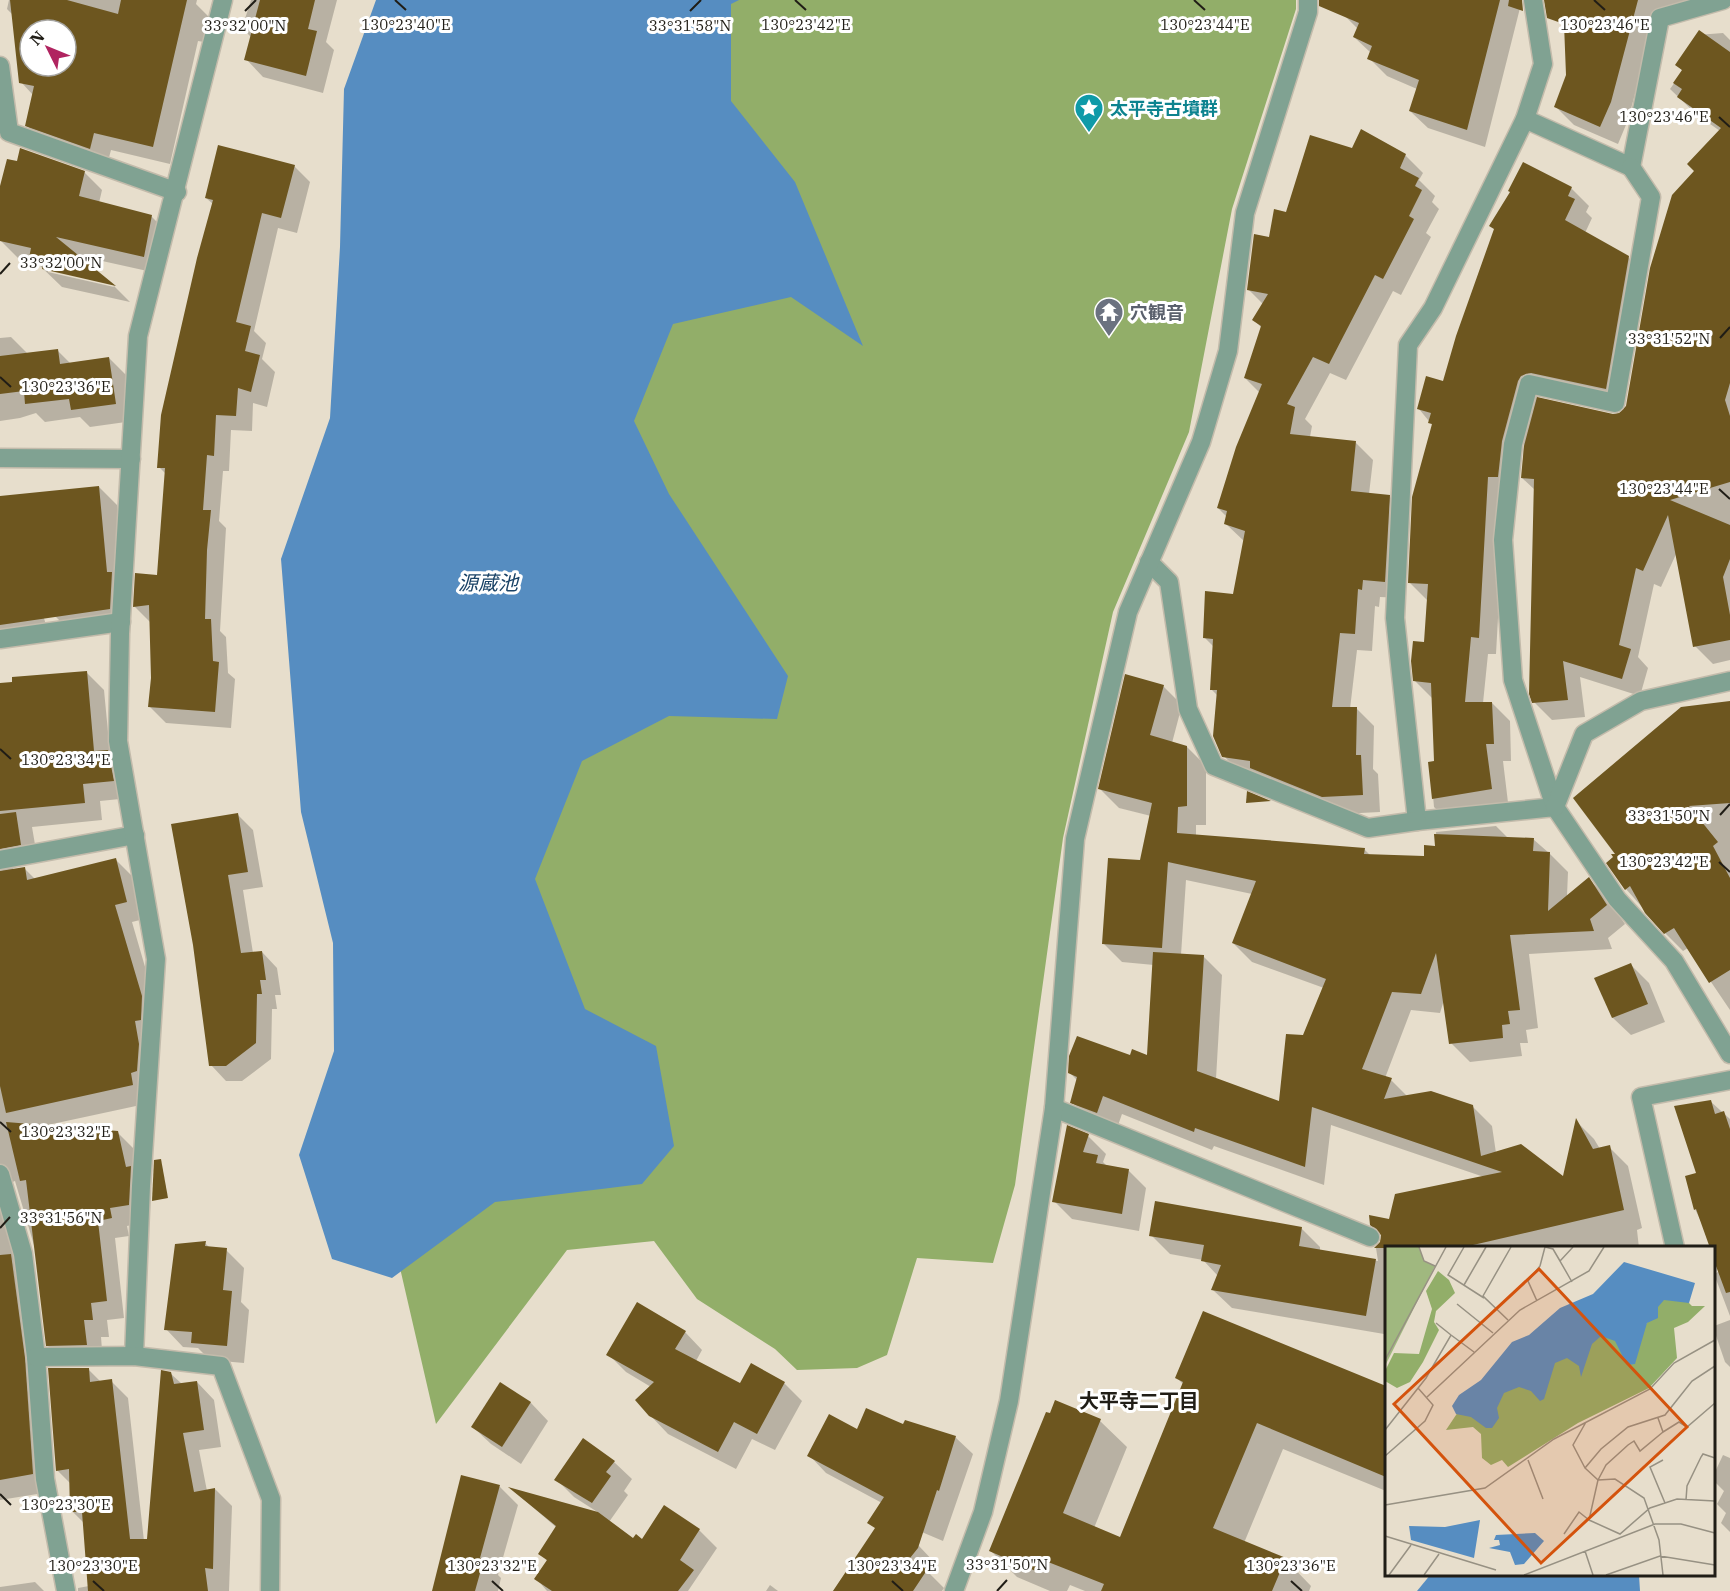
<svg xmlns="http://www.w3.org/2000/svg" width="1730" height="1591" font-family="'IBM Plex Serif','Noto Sans JP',serif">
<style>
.forest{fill:#92ae69}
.water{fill:#568dc1}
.shadow{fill:#0003;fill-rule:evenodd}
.building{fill:#6d561f;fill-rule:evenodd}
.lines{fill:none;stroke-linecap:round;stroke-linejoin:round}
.street-casing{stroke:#c3bbab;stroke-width:21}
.street{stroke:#80a292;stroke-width:18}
.ticks{fill:none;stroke:#201d16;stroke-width:2}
.labels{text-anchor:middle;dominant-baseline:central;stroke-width:6;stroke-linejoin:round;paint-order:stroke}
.culture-label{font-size:18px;font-weight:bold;fill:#0d838f;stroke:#fff;text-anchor:start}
.worship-label{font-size:18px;font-weight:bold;fill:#5b616d;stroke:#fff;text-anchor:start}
.water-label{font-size:20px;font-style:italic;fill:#194266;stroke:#fff}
.neighbourhood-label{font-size:20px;font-weight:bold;fill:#201d16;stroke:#fff}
.inset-road{fill:none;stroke:#979183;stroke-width:1.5}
.view{fill:#d4530d;fill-opacity:0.15;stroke:#d4530d;stroke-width:3}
.inset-edge{fill:none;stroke:#201d16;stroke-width:3}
.ticks-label{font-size:15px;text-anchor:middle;fill:#201d16;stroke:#fff;stroke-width:6;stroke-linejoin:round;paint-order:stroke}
</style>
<rect width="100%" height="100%" fill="#e7decc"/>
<polygon class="forest" points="709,0 1296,0 1296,9 1232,209 1189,432 1113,612 1063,838 1015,1185 993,1263 917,1258 887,1355 857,1368 797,1370 775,1349 697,1299 654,1241 567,1250 436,1424 397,1255 556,991 514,860 606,432 697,99"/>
<g class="water">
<polygon points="376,0 739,0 731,4 731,101 795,182 863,346 791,297 673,324 634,421 669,494 788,676 777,719 669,716 582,761 535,879 585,1009 656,1046 674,1146 642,1184 495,1202 392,1278 332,1259 299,1155 334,1051 333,943 301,812 281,559 330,418 340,247 344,89"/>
<polygon points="1431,1574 1639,1575 1640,1591 1417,1591"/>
</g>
<g class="shadow">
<path d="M9,0H197L196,4L209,17L204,42L198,41L170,164L111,150L107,165L44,143L26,125L33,95L21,82L13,15L7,9ZM30,30H66V66H30Z"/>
<polygon points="251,0 337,0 326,42 334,50 323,93 263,77 246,59 251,37 242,28"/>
<polygon points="1352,0 1512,0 1520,8 1485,147 1428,128 1410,111 1417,89 1387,76 1369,58 1371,53 1354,37 1358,29 1345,16"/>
<polygon points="1565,0 1707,0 1654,23 1628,120 1618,144 1574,125 1556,107 1567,76 1565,28 1559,21"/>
<polygon points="1723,33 1730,40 1730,660 1713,664 1695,646 1677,552 1661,587 1654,584 1638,657 1648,668 1640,696 1580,677 1585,717 1552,720 1534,702 1535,490 1522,478 1524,441 1505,494 1496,654 1488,654 1483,703 1492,703 1510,721 1511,761 1503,761 1510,819 1452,825 1434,807 1430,763 1435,763 1432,698 1415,681 1426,644 1427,600 1409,582 1433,426 1419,409 1444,383 1571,188 1589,206 1586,212 1592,218 1585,233 1628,257 1646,275 1623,406 1550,390 1539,393 1537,399 1612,416 1620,415 1627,406 1696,171 1720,131 1696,114 1670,89 1683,71 1677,65 1697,35"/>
<polygon points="1362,131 1405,155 1423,173 1419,180 1435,196 1432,202 1439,209 1426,233 1431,237 1401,295 1393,291 1346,380 1330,373 1305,419 1312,426 1310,437 1356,443 1373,460 1369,494 1389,496 1406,514 1402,598 1380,597 1379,607 1375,606 1372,651 1357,650 1350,709 1357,709 1374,726 1373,769 1378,774 1380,812 1341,814 1241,774 1224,756 1218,696 1211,689 1214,647 1205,638 1235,596 1245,542 1226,524 1227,517 1218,508 1260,393 1245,378 1262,328 1254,320 1263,304 1248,289 1270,239 1287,213 1353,149"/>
<polygon points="294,166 310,182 297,233 278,228 254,331 266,343 262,359 275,372 267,407 253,403 252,431 231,430 229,471 223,471 219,521 226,528 220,631 226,637 228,673 235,679 231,728 166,723 150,707 152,678 151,623 134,606 159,576 166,474 159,467 213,204 206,198"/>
<polygon points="84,172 102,190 99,203 151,216 169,234 161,274 75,255 48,269 48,272 114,287 113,285 130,302 62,287 36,262 18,258 0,240"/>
<polygon points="11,337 28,354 57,350 71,364 109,358 127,376 133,421 90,427 80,417 45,422 36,413 20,418 0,421 0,338"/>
<polygon points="99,487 117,505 128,627 72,633 54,615"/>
<polygon points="0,504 13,516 50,638 0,642"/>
<polygon points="86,672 104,690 110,753 125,769 130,798 100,801 102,820 32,827 38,862 13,868 14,870 24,868 35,879 115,859 133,877 144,919 132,922 159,1015 150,1103 43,1126 117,1132 135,1150 146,1222 127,1226 129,1236 115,1238 124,1318 107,1320 109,1337 101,1337 103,1362 65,1363 47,1345 36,1252 15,1181 10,1183 50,1492 0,1500 0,685"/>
<path d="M1163,686L1182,705L1172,743L1187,747L1206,766V825H1196V836L1364,849L1370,855L1425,857L1437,847L1436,832L1496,826L1508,838L1533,839L1549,853L1568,872L1567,896L1589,879L1607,898L1625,924L1608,938L1612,949L1529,954L1538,1028L1526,1030L1528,1043H1520L1522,1056L1470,1062L1451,1043L1444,1000L1440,1013L1411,1010L1385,1078L1391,1080L1408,1097L1473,1107L1492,1126L1496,1153L1564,1179L1576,1121L1594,1139L1600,1149L1609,1147L1628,1166L1642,1228L1637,1230L1639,1248H1574L1573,1244L1560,1248H1386L1384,1334L1232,1308L1213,1290L1218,1276L1203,1260L1170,1254L1151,1235L1301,1228L1320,1247V1251L1378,1261L1376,1248L1382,1243L1390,1220L1484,1177L1331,1125L1324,1185L1214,1146L1212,1150L1122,1114L1116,1131L1091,1121L1072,1102L1078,1081L1070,1073L1131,1057H1148L1154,965L1122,962L1103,943L1141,862L1151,816L1119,808L1100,789ZM1186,880L1252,894L1233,943L1252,962L1324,988L1280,1104L1216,1079L1222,975L1203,956L1181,955Z"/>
<polygon points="1730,703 1730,1010 1688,948 1683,951 1665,933 1626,889 1608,863 1619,855"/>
<polygon points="238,815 253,830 263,887 243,890 253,953 262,952 277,968 281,995 275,995 277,1009 272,1009 271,1059 242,1081 226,1081 211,1065 195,945"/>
<polygon points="1631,965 1649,983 1665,1022 1631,1035 1613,1018 1596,979"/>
<polygon points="1710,1101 1730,1119 1730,1316 1714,1274 1720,1271 1714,1248 1695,1209 1697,1174"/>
<polygon points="1088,1136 1106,1154 1103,1162 1108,1167 1128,1170 1146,1188 1139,1231 1072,1219 1054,1201"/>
<polygon points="205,1243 210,1248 226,1250 244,1268 241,1302 249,1310 244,1363 210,1360 198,1348 183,1347 166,1329"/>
<polygon points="1203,1313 1386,1388 1386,1491 1283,1449 1244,1543 1285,1559 1311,1586 1309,1591 1085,1591 1070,1585 1067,1591 1050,1591 1017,1577 991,1551 1056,1402 1100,1421 1127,1447 1094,1528 1120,1539 1184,1385 1177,1378"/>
<polygon points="1730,1320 1730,1367 1725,1362 1714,1330 1714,1326"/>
<polygon points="685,1332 702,1350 696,1361 740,1385 784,1383 802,1401 775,1450 752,1439 736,1469 668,1434 650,1415 651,1387 626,1372 608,1354"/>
<polygon points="88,1369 101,1382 111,1381 128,1398 144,1541 148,1540 170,1373 182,1384 197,1382 214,1400 221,1447 199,1450 207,1491 215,1489 232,1506 229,1591 78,1591 78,1588 89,1586 85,1524 72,1511 71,1484 57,1470"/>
<polygon points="500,1384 531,1403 548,1421 521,1464 491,1444 473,1427"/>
<polygon points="904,1426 955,1437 973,1454 943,1541 898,1522 882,1503 826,1473 809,1455 858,1431"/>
<polygon points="1723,1455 1730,1458 1730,1532 1721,1523 1726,1513 1717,1504 1724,1491 1714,1481 1714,1474"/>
<polygon points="614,1462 632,1479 624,1491 628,1495 609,1522 634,1540 699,1530 717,1548 688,1591 547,1591 536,1578 548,1562 540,1553 557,1528 513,1490 599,1513 574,1497 556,1479"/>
<polygon points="462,1476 500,1487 518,1505 498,1575 501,1578 498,1591 433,1591"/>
<polygon points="882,1520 919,1546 936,1564 930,1574 944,1588 942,1591 833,1591"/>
<polygon points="35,1582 44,1591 0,1591 0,1587"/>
<polygon points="770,1585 778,1591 766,1591"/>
</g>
<g class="building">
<path d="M10,0H67L118,14L121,0H187L153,147L94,133L90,149L25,126L34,86L19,83ZM30,30H66V66H30Z"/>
<polygon points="260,0 315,0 308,29 317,31 306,76 244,60"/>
<polygon points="1319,0 1500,0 1467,130 1409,111 1419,80 1367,59 1372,46 1353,37 1359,23 1319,6"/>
<polygon points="1509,0 1522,0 1523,11 1508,6"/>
<polygon points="1544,0 1638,0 1611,102 1600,127 1554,107 1566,75 1564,24 1547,18"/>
<polygon points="1699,30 1730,52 1730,383 1725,400 1730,416 1730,482 1670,500 1730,525 1730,559 1723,577 1730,615 1730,640 1693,647 1668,515 1643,571 1636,568 1619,645 1631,649 1622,679 1563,661 1568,700 1532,703 1529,694 1534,479 1521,478 1524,446 1537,397 1613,414 1619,413 1626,406 1650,268 1672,195 1694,171 1687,164 1721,128 1677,97 1682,89 1673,83 1682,70 1675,65"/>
<polygon points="1361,129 1406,154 1400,168 1419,178 1415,186 1422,190 1409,216 1414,219 1383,279 1375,275 1329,364 1313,357 1287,404 1295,407 1290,434 1356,441 1351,491 1390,495 1385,582 1363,580 1362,590 1358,589 1355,634 1340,633 1332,707 1357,707 1356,755 1361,755 1363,795 1322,797 1250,768 1250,761 1222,757 1213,736 1217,690 1210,690 1213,639 1203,638 1205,591 1233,594 1245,531 1224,524 1227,511 1217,508 1236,447 1262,384 1244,378 1261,326 1252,320 1268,294 1247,290 1254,234 1269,237 1274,209 1286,212 1310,135 1352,148"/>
<polygon points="218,145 295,165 281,218 262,213 236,322 251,326 245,351 260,355 251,392 238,388 236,416 216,415 214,456 207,455 203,510 211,510 207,550 205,619 211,619 213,661 219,662 215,712 148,707 151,678 149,605 133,607 135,573 157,575 165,468 157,468 161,415 197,258 213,200 205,198"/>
<polygon points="20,148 85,171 79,196 152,215 144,257 56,237 116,286 42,269 44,261 29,258 31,248 0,241 0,186 7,159 17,161"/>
<polygon points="1523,162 1572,187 1568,196 1575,199 1565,220 1629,256 1606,389 1531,373 1521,376 1518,381 1502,441 1498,477 1488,477 1479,638 1471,637 1465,702 1492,702 1494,744 1486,744 1492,789 1432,799 1428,762 1434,761 1431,683 1413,681 1411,661 1413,641 1424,642 1428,584 1408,583 1412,497 1432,424 1428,423 1431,413 1417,409 1426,376 1443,381 1456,336 1494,229 1489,226 1510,192 1508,191"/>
<polygon points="58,349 60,364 109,357 116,404 71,410 69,399 25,404 24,391 0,394 0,356"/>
<polygon points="99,486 107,572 112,572 110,609 0,625 0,496"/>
<polygon points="87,671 94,751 108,750 114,781 83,784 85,803 0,811 0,683 12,682 12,677"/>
<polygon points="1125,674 1164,685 1150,735 1187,746 1187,806 1178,807 1177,833 1365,848 1364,854 1424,856 1424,845 1435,846 1434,834 1534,838 1533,851 1550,852 1548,911 1589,877 1607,905 1590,919 1594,931 1510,935 1520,1010 1508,1011 1510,1024 1502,1025 1503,1038 1449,1044 1436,953 1421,994 1392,992 1362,1069 1392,1078 1384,1099 1431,1091 1473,1105 1481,1156 1521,1144 1563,1176 1576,1118 1593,1149 1610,1145 1624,1210 1460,1248 1374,1248 1380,1242 1381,1235 1370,1225 1369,1215 1389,1219 1395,1194 1502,1172 1312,1107 1305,1167 1195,1128 1194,1132 1103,1096 1097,1113 1070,1103 1077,1077 1068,1073 1069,1056 1077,1036 1130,1055 1132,1049 1147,1055 1153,952 1204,955 1197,1071 1279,1101 1286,1034 1303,1035 1326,979 1232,943 1256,881 1168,862 1162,948 1102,944 1108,858 1140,860 1152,803 1098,789"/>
<polygon points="1730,701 1730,803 1689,806 1718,842 1713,846 1730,878 1730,970 1709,983 1674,928 1664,934 1645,913 1630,886 1625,890 1606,863 1613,857 1611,854 1615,854 1573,798 1681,707"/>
<polygon points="1247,791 1271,801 1246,803"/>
<polygon points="16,812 21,845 0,849 0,814"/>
<polygon points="238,813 248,872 228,875 241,953 262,951 266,980 260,980 262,994 257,994 256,1043 226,1066 209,1066 193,945 171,824"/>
<polygon points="116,858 127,902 115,905 142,996 141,1020 135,1021 139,1044 137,1071 131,1073 133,1085 6,1113 0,1086 0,871 25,867 27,880"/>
<polygon points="1631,963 1648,1004 1612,1018 1594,978"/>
<polygon points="1711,1100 1715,1114 1724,1111 1730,1129 1730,1292 1726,1293 1713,1258 1713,1248 1710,1248 1696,1209 1694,1210 1685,1176 1696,1173 1674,1106"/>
<polygon points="6,1122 118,1131 126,1167 131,1166 129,1205 110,1208 112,1218 98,1221 107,1301 91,1303 93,1320 84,1320 87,1345 46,1346 26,1180 20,1181"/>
<polygon points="1067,1125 1089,1134 1083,1152 1098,1155 1096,1163 1129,1169 1122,1214 1052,1202"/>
<polygon points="161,1159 168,1198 152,1201 154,1160"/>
<polygon points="1155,1201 1302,1227 1299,1246 1376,1259 1366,1316 1211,1290 1221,1265 1201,1261 1204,1245 1149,1236"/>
<polygon points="206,1241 205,1246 227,1248 223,1290 232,1291 227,1346 191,1343 192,1332 164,1330 175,1244"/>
<polygon points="11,1254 25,1358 33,1474 0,1480 0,1255"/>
<polygon points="637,1302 686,1331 675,1349 740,1383 751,1363 785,1382 757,1434 734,1422 718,1452 649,1416 635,1400 654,1382 606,1355"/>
<polygon points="1203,1311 1386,1386 1386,1477 1257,1423 1213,1528 1286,1558 1272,1591 1101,1591 1104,1584 1043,1560 1038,1572 989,1551 1046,1412 1050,1413 1055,1400 1101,1419 1063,1513 1120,1537 1183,1382 1175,1378"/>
<polygon points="48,1368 89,1368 90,1382 112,1379 130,1539 147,1539 161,1370 171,1372 174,1384 197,1381 204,1430 183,1433 194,1492 215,1488 213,1569 205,1568 208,1591 88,1591 82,1512 70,1512 69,1469 56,1471"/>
<polygon points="500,1382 531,1402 502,1447 471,1427"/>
<polygon points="866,1408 903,1424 905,1420 956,1436 939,1491 937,1490 918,1548 910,1558 927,1570 913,1591 833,1591 875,1528 867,1523 884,1497 807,1456 829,1414 857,1429"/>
<polygon points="583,1438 615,1461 606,1472 611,1476 592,1503 554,1480"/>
<polygon points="461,1475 500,1485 480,1558 484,1559 475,1591 432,1591"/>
<polygon points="508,1487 598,1512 633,1538 636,1534 642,1539 664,1505 700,1529 680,1560 694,1570 678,1591 552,1591 534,1579 547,1560 538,1554 556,1526"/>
</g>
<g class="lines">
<g class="street-casing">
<g id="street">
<polyline points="1533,0 1543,64 1525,119 1433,308 1408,345 1395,618 1417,821 1555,807 1617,899 1674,961 1730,1054"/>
<polyline points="0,66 9,132 177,192"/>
<polyline points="1525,119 1631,167 1660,18 1723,0"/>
<polyline points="0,458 131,459"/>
<polyline points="1149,562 1169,582 1188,709 1214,766 1368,828 1417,821"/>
<polyline points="0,639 121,622"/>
<polyline points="1555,807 1513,680 1503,540 1513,444 1529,384 1615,403 1651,197 1631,167"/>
<polyline points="1555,807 1584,734 1641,701 1730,681"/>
<polyline points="0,860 135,835"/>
<polyline points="1054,1108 1370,1237"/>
<polyline points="0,1174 23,1254 36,1357 45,1479 66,1591"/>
<polyline points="1675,1248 1641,1097 1730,1080"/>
<polyline points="134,1356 141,1186 156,959 118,741 120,634 138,336 223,0"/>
<polyline points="36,1357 134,1356 221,1366 271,1499 270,1591"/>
<polyline points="954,1591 983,1512 1009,1401 1054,1108 1075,839 1128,612 1201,442 1228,351 1245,213 1308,12 1308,0"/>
</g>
</g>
<use href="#street" class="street"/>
</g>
<path class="ticks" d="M395,0L406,10M795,0L806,10M1194,0L1205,10M1594,0L1605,10M245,11L256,0M690,11L701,0M1719,117L1730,127M0,274L10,263M1720,338L1730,327M0,377L11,387M1719,489L1730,499M0,749L11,759M1720,815L1730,804M1719,862L1730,872M0,1122L11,1132M0,1228L10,1217M0,1494L11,1505M93,1581L104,1591M492,1581L503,1591M892,1581L903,1591M1291,1581L1302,1591M997,1591L1007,1580"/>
<defs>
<g id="sight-pin" transform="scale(1.5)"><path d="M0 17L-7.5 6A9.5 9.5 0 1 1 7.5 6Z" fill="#0f9aa8" stroke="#fff"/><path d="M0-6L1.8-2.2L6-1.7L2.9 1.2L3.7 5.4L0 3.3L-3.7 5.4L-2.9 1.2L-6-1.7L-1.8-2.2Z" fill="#fff"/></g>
<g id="temple-pin" transform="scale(1.5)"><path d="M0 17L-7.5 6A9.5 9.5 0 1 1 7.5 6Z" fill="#6b7280" stroke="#fff"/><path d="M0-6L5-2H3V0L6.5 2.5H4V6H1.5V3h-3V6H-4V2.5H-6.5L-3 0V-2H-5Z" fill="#fff"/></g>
</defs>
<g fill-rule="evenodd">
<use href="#sight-pin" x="1089" y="108"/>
<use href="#temple-pin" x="1109" y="312"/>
</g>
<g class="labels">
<g class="culture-label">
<text x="1110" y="108">太平寺古墳群</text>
</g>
<g class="worship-label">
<text x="1130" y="312">穴観音</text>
</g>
<g class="water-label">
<text x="488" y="582">源蔵池</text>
</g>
<g class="neighbourhood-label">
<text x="1139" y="1400">大平寺二丁目</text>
</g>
</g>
<g transform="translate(1385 1246)">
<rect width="330" height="330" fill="#e7decc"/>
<path d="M0,1H34L39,15L50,20L0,120Z" fill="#a0b87f"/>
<path d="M53,25L64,34L70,47L51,65L49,76L54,84L38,116L25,136L12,142L0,135V125L9,107L34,108L47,63L41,45ZM279,50L300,53L307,60H320L303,76L289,82L292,112L264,142L193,177L123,221L117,214L106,219L97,212L96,188L88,181L61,184L73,166L111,158L119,143L217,86L258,83Z" fill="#92ae69"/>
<path d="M239,16L310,37L304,57L279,54L273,61V72L262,77L250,118L242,119L230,95L216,90L207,98L196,131L194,120L182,112L170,117L159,153L155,155L146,145L134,141L119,147L112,162L114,172L107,182H101L86,171L71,168L67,160L74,149L96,134L127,96L144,89L175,62L208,48ZM95,274L89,312L26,294L24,280L60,281ZM150,287L159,295L139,318L130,319L125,306L104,302L115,299L114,294H109L111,289Z" fill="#568dc1"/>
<path class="inset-road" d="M34,1L39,15L50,20M79,1L63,29L99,52M187,36L175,15L188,1M79,39L101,1M152,55L143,35L155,20L160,1L168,3L175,15M72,58L108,87M123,74L98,50L126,1M51,77L66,89M0,114L61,1M42,151L135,64L204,25L219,1M273,172L278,186L294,176L302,181L330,157M0,184L41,132L66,89L89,106M0,210L40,175L48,159L33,142M143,214L158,253M278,214L265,221L280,257M200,222L188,199L201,176M213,234L230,233L259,252L274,294L278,329M213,234L221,219L243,199L249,195L255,205L278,186M301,254L302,240L316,211L318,208L330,212M0,259L100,242L169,193L265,143L289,117L330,94M204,274L235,288L265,262L292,253L330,255M179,288L194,266L204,274L213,234L200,222L216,203L243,181L280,169L307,135L330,120M0,290L111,324M200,305L208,329M4,329L26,299M39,329L54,308M139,329L270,278H296L330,287M221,329L275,310L330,319"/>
<path class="view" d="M154,23L302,181L156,317L9,158Z"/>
<rect width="330" height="330" class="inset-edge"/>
</g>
<g class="ticks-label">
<text x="1605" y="30">130°23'46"E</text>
<text x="406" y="30">130°23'40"E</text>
<text x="806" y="30">130°23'42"E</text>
<text x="1205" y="30">130°23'44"E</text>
<text x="245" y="31">33°32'00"N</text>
<text x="690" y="31">33°31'58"N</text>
<text x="1664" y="122">130°23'46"E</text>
<text x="61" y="268">33°32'00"N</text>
<text x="1669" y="344">33°31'52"N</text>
<text x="66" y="392">130°23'36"E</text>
<text x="1664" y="494">130°23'44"E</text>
<text x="66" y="765">130°23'34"E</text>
<text x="1669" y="821">33°31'50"N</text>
<text x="1664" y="867">130°23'42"E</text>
<text x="66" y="1137">130°23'32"E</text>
<text x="61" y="1223">33°31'56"N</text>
<text x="66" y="1510">130°23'30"E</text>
<text x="1007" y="1570">33°31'50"N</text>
<text x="93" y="1571">130°23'30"E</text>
<text x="492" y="1571">130°23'32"E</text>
<text x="892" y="1571">130°23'34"E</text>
<text x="1291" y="1571">130°23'36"E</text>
</g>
<g transform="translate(48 48) rotate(313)"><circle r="28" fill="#ffffff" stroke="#a6a5a2" stroke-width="1.5"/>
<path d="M0-4.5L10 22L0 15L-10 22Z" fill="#b02460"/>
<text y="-9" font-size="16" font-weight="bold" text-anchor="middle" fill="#201d16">N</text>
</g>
</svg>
